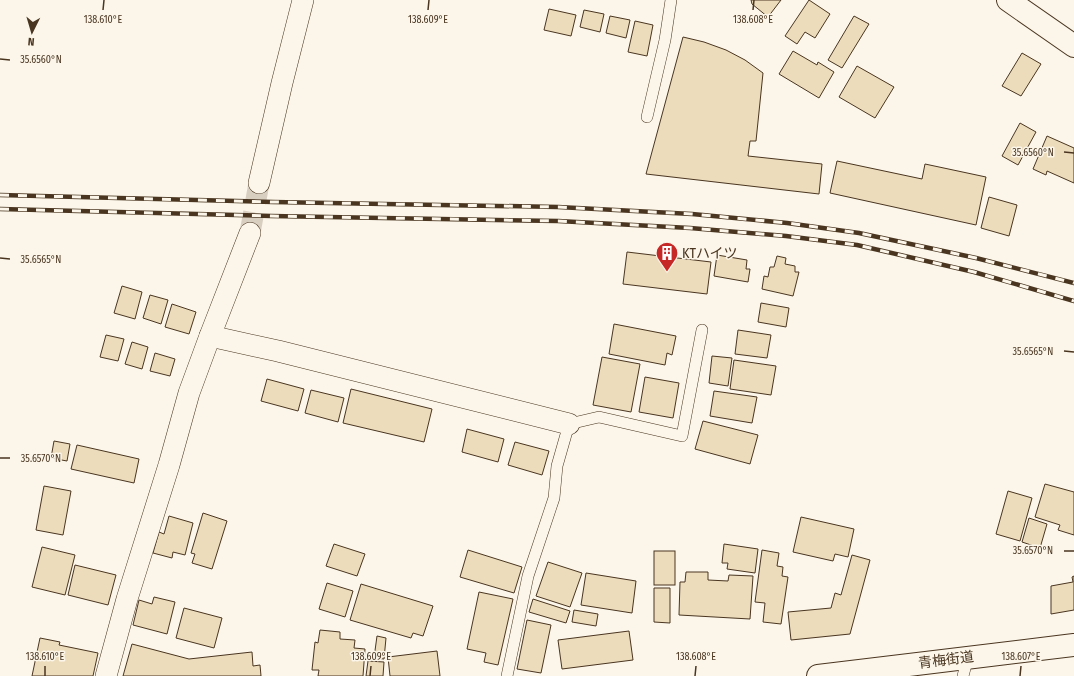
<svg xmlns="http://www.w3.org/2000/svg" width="1074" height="676" font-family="'Fira Sans Condensed','Noto Sans JP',sans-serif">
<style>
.building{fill:#ecdcbc;stroke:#4a3520}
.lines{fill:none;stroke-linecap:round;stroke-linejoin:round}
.minor-tunnel{stroke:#d8cfc1;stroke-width:21;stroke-dasharray:21 10;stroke-linecap:butt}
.service-casing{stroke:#4a3520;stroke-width:12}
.minor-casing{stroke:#4a3520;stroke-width:22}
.primary-casing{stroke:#4a3520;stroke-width:24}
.trunk-casing{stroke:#4a3520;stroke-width:24}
.service{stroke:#fbf6e9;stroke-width:11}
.minor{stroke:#fbf6e9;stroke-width:21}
.primary{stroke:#fbf6e9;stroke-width:22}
.trunk{stroke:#fbf6e9;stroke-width:22}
.rail-casing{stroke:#4a3520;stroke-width:4.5}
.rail{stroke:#fbf6e9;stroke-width:3;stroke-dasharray:9;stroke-linecap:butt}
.ticks{fill:none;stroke:#4a3520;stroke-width:1.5}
.labels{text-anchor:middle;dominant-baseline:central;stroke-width:3;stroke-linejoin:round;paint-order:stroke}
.poi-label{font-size:14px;fill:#4a3520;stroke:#fbf6e9;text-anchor:start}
.street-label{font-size:14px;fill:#4a3520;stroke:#fbf6e9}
.ticks-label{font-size:10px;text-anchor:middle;fill:#4a3520;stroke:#fbf6e9;stroke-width:3;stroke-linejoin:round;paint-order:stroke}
</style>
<rect width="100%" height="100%" fill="#fbf6e9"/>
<g class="building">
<polygon points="751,0 781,0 768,17 752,4"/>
<polygon points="809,0 830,14 815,38 805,32 797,44 785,36"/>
<polygon points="549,9 576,15 571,36 544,30"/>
<polygon points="584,10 604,14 600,32 580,27"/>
<polygon points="610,16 630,20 626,38 606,33"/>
<polygon points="854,16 869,24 842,68 828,60"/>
<polygon points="635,21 653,25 647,56 628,52"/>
<polygon points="683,37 704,42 726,50 745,60 763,73 756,141 750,141 748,156 822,164 819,194 646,174"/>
<polygon points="793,51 817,65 818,62 834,72 819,98 779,74"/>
<polygon points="1022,53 1041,64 1021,96 1002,86"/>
<polygon points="857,66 894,87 875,118 839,97"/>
<polygon points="1020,123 1036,132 1018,165 1002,156"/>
<polygon points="1047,136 1074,148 1074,183 1047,171 1046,175 1033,169"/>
<polygon points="837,161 922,179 925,164 986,177 976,225 830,193"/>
<polygon points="989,197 1017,205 1009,236 981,228"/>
<polygon points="627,252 711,262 707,294 623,284"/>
<polygon points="717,255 747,260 746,269 750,269 748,282 714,276"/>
<polygon points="777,256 786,258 785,264 795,266 795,272 799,272 793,296 762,289 764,276 768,277 770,267 774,267"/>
<polygon points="122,286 142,292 135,319 114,313"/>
<polygon points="150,295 168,300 161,324 143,318"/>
<polygon points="761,303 789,308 786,327 758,322"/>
<polygon points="172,304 196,312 189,334 165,327"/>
<polygon points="614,324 676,336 672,355 667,353 665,365 609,354"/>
<polygon points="738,330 771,335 767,358 735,354"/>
<polygon points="106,335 124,339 118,361 100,357"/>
<polygon points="132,342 148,347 142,369 125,364"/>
<polygon points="155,353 175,359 170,376 150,371"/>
<polygon points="712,356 732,358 728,386 709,383"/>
<polygon points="602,357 640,364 631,412 593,405"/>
<polygon points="734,360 776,366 771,395 730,389"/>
<polygon points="645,377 679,383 673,418 639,412"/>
<polygon points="267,379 304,389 298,411 261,401"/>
<polygon points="351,389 432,409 424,442 343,423"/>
<polygon points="311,390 344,398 338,422 305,413"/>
<polygon points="714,391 757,397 752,423 710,416"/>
<polygon points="703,421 758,435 750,464 695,449"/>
<polygon points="467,429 504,439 498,462 462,452"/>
<polygon points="54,441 70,444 67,461 51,458"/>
<polygon points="515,442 549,451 542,475 508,465"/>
<polygon points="77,445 139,459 134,483 71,469"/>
<polygon points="1045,484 1074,492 1074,535 1058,530 1060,525 1035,517"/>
<polygon points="44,486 71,491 63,535 36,530"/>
<polygon points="1008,491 1032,498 1020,541 996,534"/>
<polygon points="203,513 227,521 212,569 192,563 195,554 191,553"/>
<polygon points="169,516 193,523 185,555 173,552 172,558 153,553 159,532 164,534"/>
<polygon points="801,517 854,529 848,557 835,554 833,561 793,552"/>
<polygon points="1029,518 1047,524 1040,548 1022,542"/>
<polygon points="334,544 365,554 357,576 326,566"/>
<polygon points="724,544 758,549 755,573 727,569 728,563 722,563"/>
<polygon points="42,547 75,555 65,595 32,587"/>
<polygon points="468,550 522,567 514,593 460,577"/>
<polygon points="762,550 779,553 777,566 783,567 782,576 788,577 781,624 763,622 765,603 755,602"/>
<rect x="654" y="551" width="21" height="34"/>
<polygon points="852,555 870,560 850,634 791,640 788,612 831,608 835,593 841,595"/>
<polygon points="548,562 582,573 570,607 536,596"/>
<polygon points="75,565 116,575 108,605 68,595"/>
<polygon points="686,572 708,572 708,580 728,581 729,575 753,576 750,619 679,615 680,582 685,582"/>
<polygon points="586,573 636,581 632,613 581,605"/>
<polygon points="1074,576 1074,610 1051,614 1051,586 1073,582 1072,577"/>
<polygon points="327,583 353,591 345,617 319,609"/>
<polygon points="361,584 433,606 423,636 413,633 411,638 350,620"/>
<polygon points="654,588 670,588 670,623 654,622"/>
<polygon points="479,592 513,599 498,665 484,662 486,653 467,649"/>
<polygon points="154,597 175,602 167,634 133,625 139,600 152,604"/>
<polygon points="533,599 570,611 566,623 529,612"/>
<polygon points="184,608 222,618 214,648 176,638"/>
<polygon points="574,610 598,614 596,626 572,622"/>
<polygon points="527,620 551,625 541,673 517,669"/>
<polygon points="320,630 340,632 340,639 355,640 354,648 365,649 363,676 318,676 319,670 312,670 315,642 318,643"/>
<polygon points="629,631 633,660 562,669 558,640"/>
<polygon points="377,636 386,638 384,659 374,658"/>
<polygon points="40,638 60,642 59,645 98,653 93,676 32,676"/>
<polygon points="132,644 189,659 252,652 253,666 260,665 261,676 123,676"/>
<polygon points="437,651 440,676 390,676 388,657"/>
<polygon points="368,661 384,662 383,676 366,676"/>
</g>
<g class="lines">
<polyline class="minor-tunnel" points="250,233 259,183"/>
<g class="service-casing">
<g id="service">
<polyline points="647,117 665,40 671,0"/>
<polyline points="507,676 528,576 554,498 557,466 569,424 599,417 682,436 702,330"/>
<polyline points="963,676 968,657"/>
</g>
</g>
<g class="minor-casing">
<g id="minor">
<polyline points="259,183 282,83 303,0"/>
<polyline points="210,336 278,351 569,424"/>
<polyline points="106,676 127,599 169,465 189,393 210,336 250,233"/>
</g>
</g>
<g class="primary-casing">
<polyline id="primary" points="818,676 1074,645"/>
</g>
<g class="trunk-casing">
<polyline id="trunk" points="1008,0 1074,46"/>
</g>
<use href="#service" class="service"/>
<use href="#minor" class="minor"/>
<use href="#primary" class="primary"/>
<use href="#trunk" class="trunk"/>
<g class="rail-casing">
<g id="rail">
<polyline points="0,195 273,202 558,207 692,214 787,223 859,233 976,258 1074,283"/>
<polyline points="0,209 271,216 558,221 690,228 786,236 857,245 974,272 1074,301"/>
</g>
</g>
<use href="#rail" class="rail"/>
</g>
<path class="ticks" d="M103,10L104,0M428,10L429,0M753,10L754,0M0,59L10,60M1064,152L1074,153M0,258L10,259M1064,351L1074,352M0,458H10M1064,551H1074M45,676V666M370,676L371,666M695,676L696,666M1020,676L1021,666"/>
<defs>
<g id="building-pin" transform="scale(1.15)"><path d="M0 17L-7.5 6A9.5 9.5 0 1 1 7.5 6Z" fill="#c62828" stroke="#fbf6e9"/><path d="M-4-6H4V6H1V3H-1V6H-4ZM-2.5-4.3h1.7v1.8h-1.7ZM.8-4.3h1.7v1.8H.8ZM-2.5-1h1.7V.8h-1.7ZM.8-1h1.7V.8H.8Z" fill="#fff"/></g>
</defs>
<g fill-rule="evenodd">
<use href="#building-pin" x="667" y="253"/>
</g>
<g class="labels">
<g class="poi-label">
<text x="682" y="253">KTハイツ</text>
</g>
<g class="street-label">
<text transform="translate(946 660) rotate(-7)">青梅街道</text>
</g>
</g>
<g class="ticks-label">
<text x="103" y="23">138.610°E</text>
<text x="428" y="23">138.609°E</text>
<text x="753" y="23">138.608°E</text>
<text x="41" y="63">35.6560°N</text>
<text x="1033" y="156">35.6560°N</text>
<text x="41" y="263">35.6565°N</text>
<text x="1033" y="355">35.6565°N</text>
<text x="41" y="462">35.6570°N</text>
<text x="1033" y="554">35.6570°N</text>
<text x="45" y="660">138.610°E</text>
<text x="371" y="660">138.609°E</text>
<text x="696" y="660">138.608°E</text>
<text x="1021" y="660">138.607°E</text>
</g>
<g transform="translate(32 32) rotate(185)" stroke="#fbf6e9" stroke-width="3" paint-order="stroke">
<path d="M0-3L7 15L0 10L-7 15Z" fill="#4a3520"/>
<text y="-6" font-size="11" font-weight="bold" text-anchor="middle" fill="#4a3520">N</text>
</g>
</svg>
